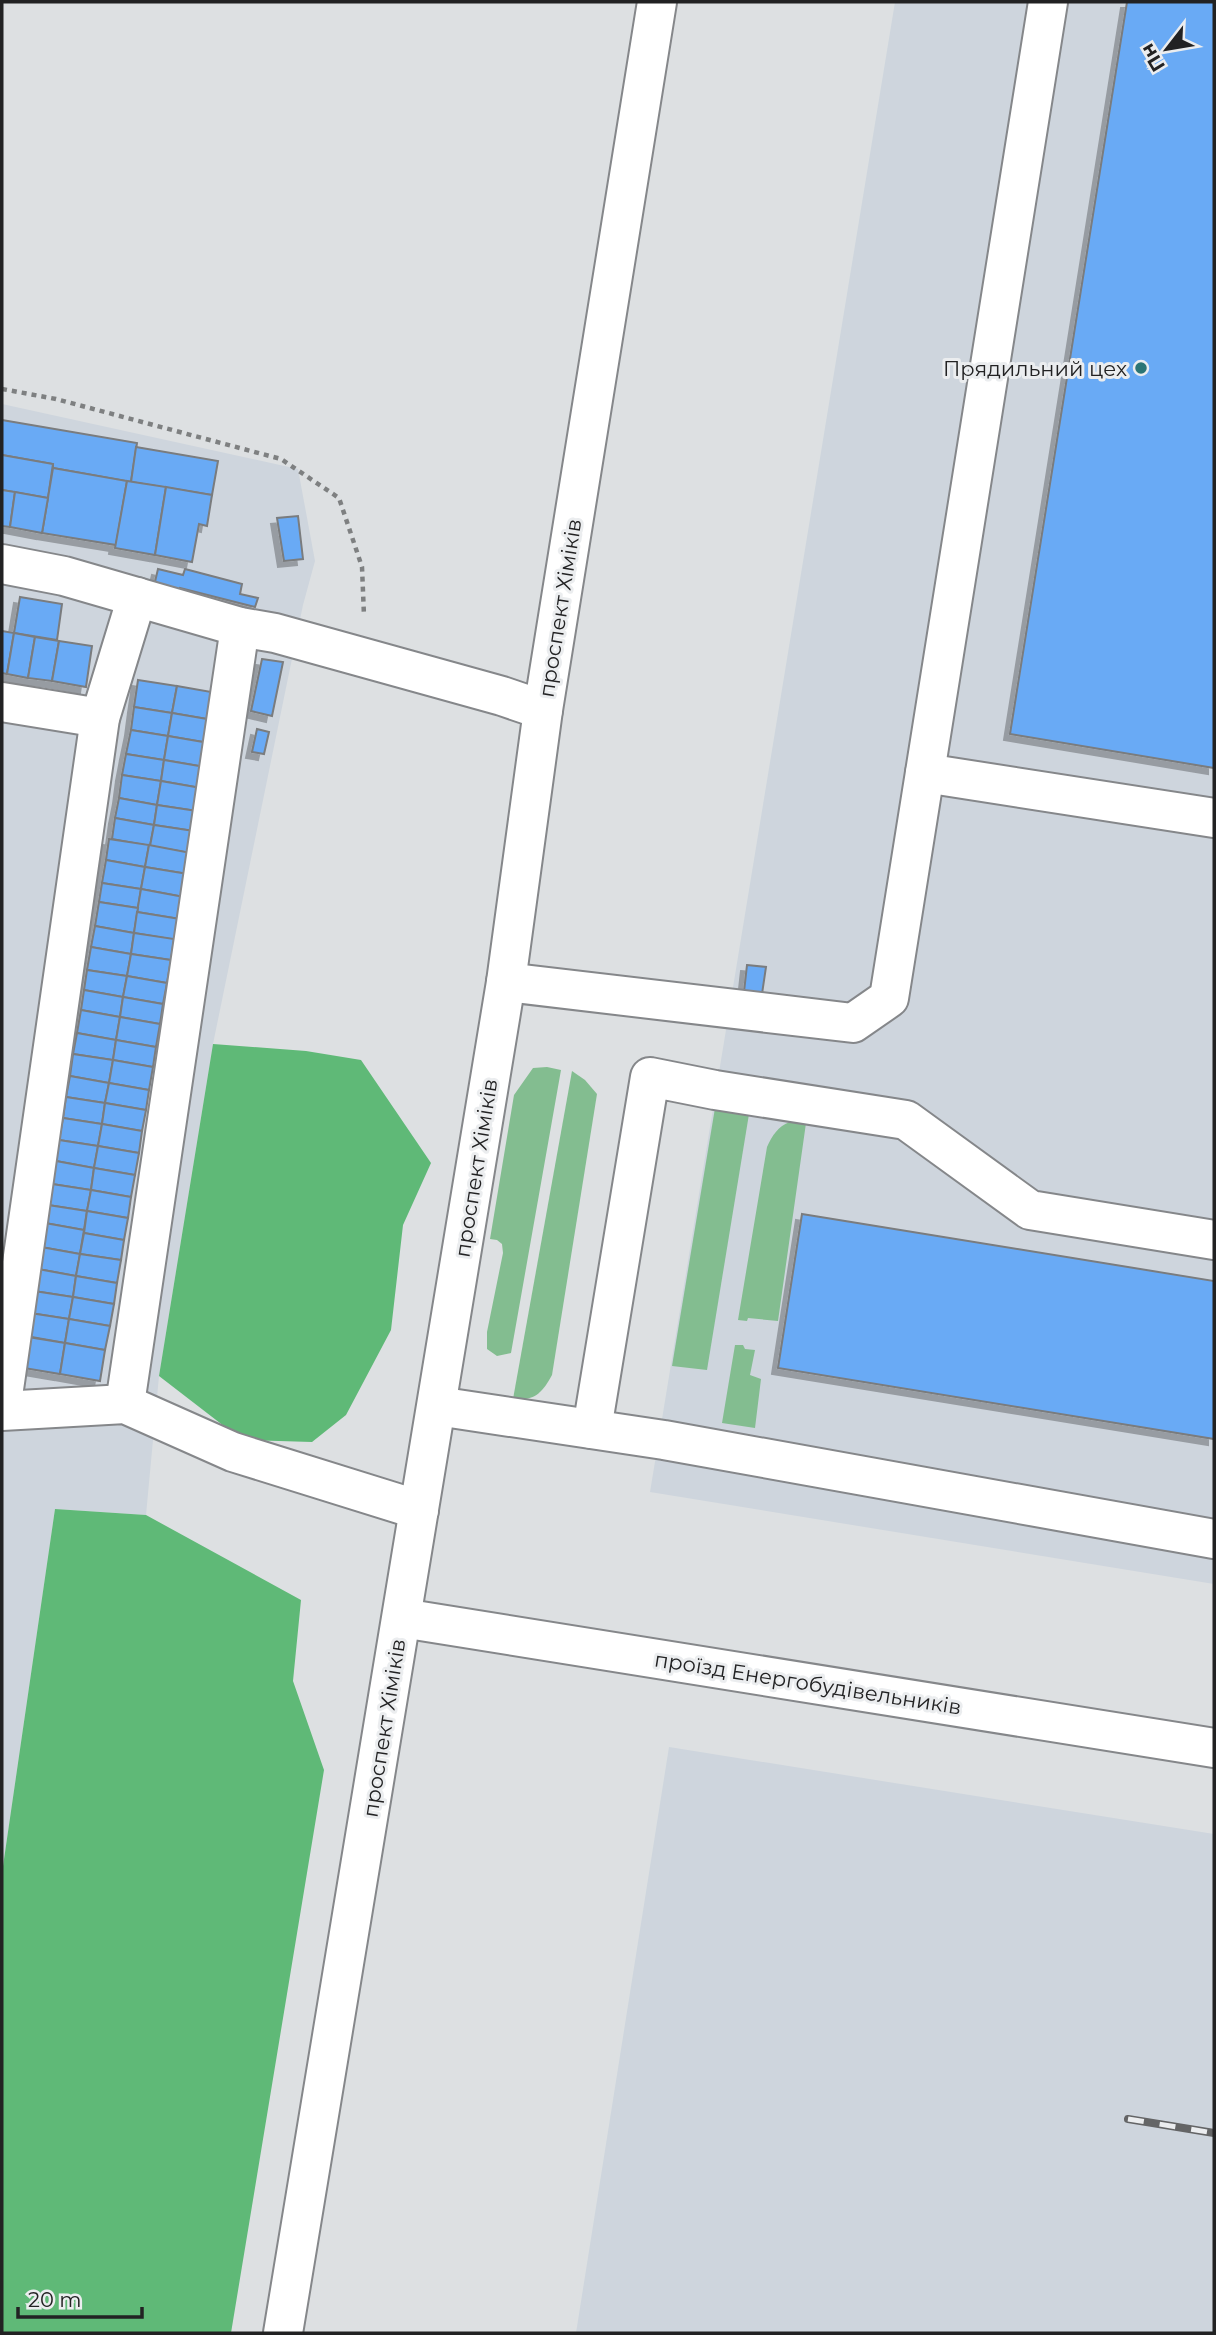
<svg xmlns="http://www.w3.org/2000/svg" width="1216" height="2335" font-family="Montserrat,sans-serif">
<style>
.built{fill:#ced5dd}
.green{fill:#83bd90}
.forest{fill:#5fb977}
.building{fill:#69aaf5;stroke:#7a7c7e;stroke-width:2;filter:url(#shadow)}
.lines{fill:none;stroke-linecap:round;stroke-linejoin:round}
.minor-casing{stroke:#85878a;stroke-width:42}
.major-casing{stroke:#85878a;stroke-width:42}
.path{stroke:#7e8081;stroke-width:4.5;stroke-dasharray:5 5;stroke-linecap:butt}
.minor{stroke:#fff;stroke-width:38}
.major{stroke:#fff;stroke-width:38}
.rail-casing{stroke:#646566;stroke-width:8}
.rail{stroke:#ebedef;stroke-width:5;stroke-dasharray:16;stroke-linecap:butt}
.poi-dot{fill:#2b7576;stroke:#ebedef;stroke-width:2.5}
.labels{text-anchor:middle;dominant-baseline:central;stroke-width:6;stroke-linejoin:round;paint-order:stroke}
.poi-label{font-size:21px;fill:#222223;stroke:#ebedef;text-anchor:end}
.street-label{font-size:21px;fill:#222223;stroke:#ebedef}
</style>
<defs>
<filter id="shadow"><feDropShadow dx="-6" dy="6" stdDeviation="0" flood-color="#0004"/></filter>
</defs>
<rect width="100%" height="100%" fill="#dde0e2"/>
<g class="built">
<polygon points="895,2 1214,2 1214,1584 650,1492"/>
<polygon points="2,404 298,469 315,561 303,605 213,1044 159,1376 146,1515 55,1509 2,1873"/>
<polygon points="669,1747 1214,1834 1214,2333 576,2333"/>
</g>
<g class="green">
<polygon points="547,1067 561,1070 511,1353 497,1356 487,1349 487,1332 503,1253 502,1244 497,1240 490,1239 514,1095 533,1068"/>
<path d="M572,1071L585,1080L597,1094L552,1375C542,1393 535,1401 513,1399Z"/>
<polygon points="715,1108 749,1114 707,1370 672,1366"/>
<path d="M790,1122L806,1123L778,1321L748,1318L747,1321L738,1320L767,1147C772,1136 778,1126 790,1122Z"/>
<polygon points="735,1345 743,1345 745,1349 755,1350 750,1375 761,1379 755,1428 722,1423"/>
</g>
<g class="forest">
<polygon points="213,1044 306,1051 361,1060 431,1163 403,1225 391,1330 346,1415 312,1442 242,1440 159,1376"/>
<polygon points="55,1509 146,1515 301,1600 293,1681 324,1770 231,2333 2,2333 2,1873"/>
</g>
<g class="building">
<polygon points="1127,2 1214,2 1214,768 1010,734"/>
<polygon points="2,420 137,443 131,482 53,468 53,464 2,455"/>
<polygon points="136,447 218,461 212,495 131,482"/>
<polygon points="2,455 53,464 48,498 2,490"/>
<polygon points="53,468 127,481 116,545 42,533"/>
<polygon points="127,481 166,487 155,555 115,548"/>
<polygon points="166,487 212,495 207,526 199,524 192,562 155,555"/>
<polygon points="2,490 15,492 10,527 2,526"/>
<polygon points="15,492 48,498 42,533 10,527"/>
<polygon points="298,516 303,559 284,561 277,518"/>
<polygon points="158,569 183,575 185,569 242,584 240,594 258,598 255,607 180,588 179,592 154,586"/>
<polygon points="20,597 62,604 57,640 14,633"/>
<polygon points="2,631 14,633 7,674 2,673"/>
<polygon points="14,633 35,637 28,678 7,674"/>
<polygon points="35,637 59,641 52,681 28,678"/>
<polygon points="59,641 92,646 86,687 52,681"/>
<polygon points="262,659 283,662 272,716 251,711"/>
<polygon points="138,680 177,686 172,713 134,707"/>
<polygon points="177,686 217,693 213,720 172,713"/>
<polygon points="134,707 172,713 168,736 131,730"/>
<polygon points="172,713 213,720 209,743 168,736"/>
<polygon points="257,729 269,732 264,754 252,752"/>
<polygon points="131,730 168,736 164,760 126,754"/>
<polygon points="168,736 209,743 205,767 164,760"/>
<polygon points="126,754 164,760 161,781 122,775"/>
<polygon points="164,760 205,767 201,788 161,781"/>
<polygon points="122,775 161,781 157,805 119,798"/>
<polygon points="161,781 201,788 197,811 157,805"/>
<polygon points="119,798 157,805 154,825 115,818"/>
<polygon points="157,805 197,811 194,831 154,825"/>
<polygon points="115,818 154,825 150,846 112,839"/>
<polygon points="154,825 194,831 190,853 150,846"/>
<polygon points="109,839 149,845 145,867 106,860"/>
<polygon points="149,845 191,853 188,874 145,867"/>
<polygon points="106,860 145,867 141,889 102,883"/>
<polygon points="145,867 188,874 184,897 141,889"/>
<polygon points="102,883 141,889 138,908 99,902"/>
<polygon points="141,889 184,897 180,919 137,912"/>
<polygon points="99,902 138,908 134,933 95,926"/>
<polygon points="137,912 180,919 176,940 134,933"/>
<polygon points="95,926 134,933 131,954 91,947"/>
<polygon points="134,933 174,939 171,960 131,954"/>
<polygon points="91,947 131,954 127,976 87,970"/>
<polygon points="131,954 171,960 167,983 127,976"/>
<polygon points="747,965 766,967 762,994 744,992"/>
<polygon points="87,970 127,976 123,997 84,990"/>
<polygon points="127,976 167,983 163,1004 123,997"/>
<polygon points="84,990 123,997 120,1017 81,1010"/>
<polygon points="123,997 163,1004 160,1024 120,1017"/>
<polygon points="81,1010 120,1017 116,1040 77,1033"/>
<polygon points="120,1017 160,1024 156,1047 116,1040"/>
<polygon points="77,1033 116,1040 113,1060 73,1054"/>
<polygon points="116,1040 156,1047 153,1067 113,1060"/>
<polygon points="73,1054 113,1060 109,1083 70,1076"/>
<polygon points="113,1060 153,1067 149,1090 109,1083"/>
<polygon points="70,1076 109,1083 105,1103 66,1097"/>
<polygon points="109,1083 149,1090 146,1110 105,1103"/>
<polygon points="66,1097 105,1103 102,1124 63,1118"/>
<polygon points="105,1103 146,1110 142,1131 102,1124"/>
<polygon points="63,1118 102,1124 98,1146 59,1140"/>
<polygon points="102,1124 142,1131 139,1153 98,1146"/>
<polygon points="59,1140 98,1146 94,1168 56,1161"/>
<polygon points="98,1146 139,1153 135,1175 94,1168"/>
<polygon points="56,1161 94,1168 91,1190 52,1184"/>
<polygon points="94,1168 135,1175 131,1197 91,1190"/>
<polygon points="52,1184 91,1190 87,1211 48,1205"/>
<polygon points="91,1190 131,1197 128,1218 87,1211"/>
<polygon points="48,1205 87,1211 84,1230 45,1223"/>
<polygon points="87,1211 128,1218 124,1240 84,1233"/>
<polygon points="802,1214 1214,1281 1214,1439 778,1368"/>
<polygon points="45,1223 84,1230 80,1254 41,1247"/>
<polygon points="84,1233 124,1240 121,1260 80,1254"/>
<polygon points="41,1247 80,1254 76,1276 38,1269"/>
<polygon points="80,1254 121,1260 117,1283 76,1276"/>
<polygon points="38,1269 76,1276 73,1297 34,1291"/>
<polygon points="76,1276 117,1283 114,1304 73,1297"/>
<polygon points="34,1291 73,1297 69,1319 30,1313"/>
<polygon points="73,1297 114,1304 110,1326 69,1319"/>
<polygon points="30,1313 69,1319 65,1343 26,1336"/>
<polygon points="69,1319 110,1326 105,1350 65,1343"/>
<polygon points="28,1337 65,1343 60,1374 24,1368"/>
<polygon points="65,1343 105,1350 100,1381 60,1374"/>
</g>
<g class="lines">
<g class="minor-casing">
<g id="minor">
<polyline points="2,564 64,576 240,627 275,633 502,696 543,710"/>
<polyline points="2,702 100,718"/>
<polyline points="925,773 1214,818"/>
<polyline points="506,982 853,1023 889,998 1048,2"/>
<polyline points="2,1403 100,718 137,597"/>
<polyline points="125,1404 240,627"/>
<polyline points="437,1406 664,1440 1214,1539"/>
<polyline points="2,1411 125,1404 233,1452 419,1510"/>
<polyline points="592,1429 650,1077 715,1090 906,1120 1030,1210 1214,1240"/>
<polyline points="402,1618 1214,1748"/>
</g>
</g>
<g class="major-casing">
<polyline id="major" points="283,2333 506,982 543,710 657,2"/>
</g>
<polyline class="path" points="2,389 56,399 281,459 339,498 362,567 364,616"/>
<use href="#minor" class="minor"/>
<use href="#major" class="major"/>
<g class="rail-casing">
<polyline id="rail" points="1128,2119 1214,2133"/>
</g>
<use href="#rail" class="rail"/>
</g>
<circle class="poi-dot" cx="1141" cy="368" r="7"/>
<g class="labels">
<g class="poi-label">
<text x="1127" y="368">Прядильний цех</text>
</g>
<g class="street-label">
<text transform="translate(560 608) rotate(-81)">проспект Хіміків</text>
<text transform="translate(476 1168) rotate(-81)">проспект Хіміків</text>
<text transform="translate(808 1683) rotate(9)">проїзд Енергобудівельників</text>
<text transform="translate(384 1728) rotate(-81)">проспект Хіміків</text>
</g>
</g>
<rect width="1216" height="2335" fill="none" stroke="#222223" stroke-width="7"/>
<g transform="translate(1167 49) rotate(239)" stroke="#ebedef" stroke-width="5" paint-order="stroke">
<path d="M0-5L12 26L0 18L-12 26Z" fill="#222223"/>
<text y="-10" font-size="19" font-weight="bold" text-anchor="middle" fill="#222223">Пн</text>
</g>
<path d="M18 2307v10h124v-10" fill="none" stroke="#222223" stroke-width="3.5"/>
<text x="28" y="2307" font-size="21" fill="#222223" stroke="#ebedef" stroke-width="5" paint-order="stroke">20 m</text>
</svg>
